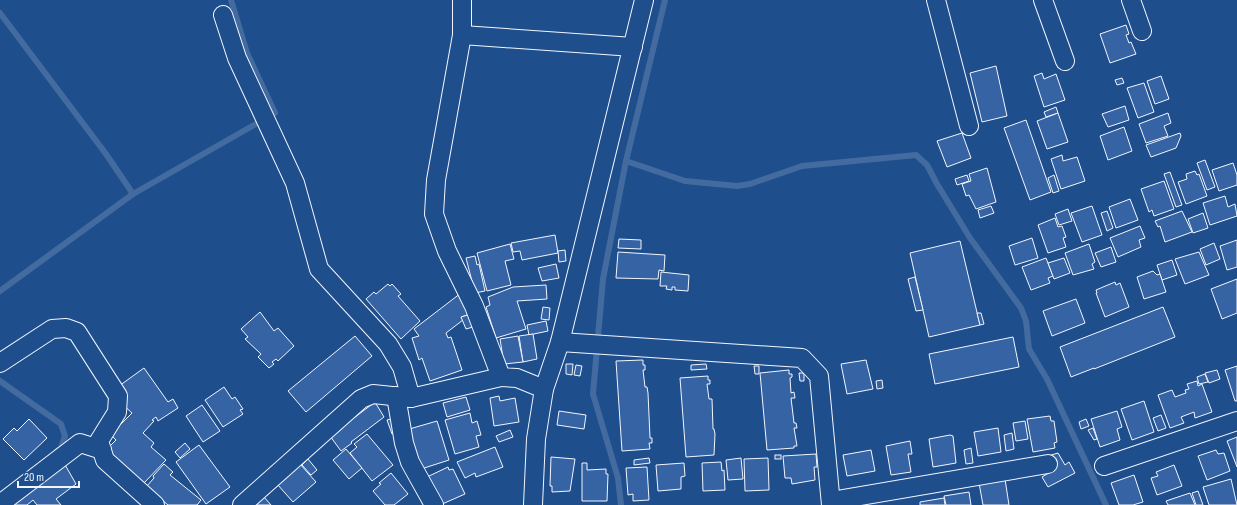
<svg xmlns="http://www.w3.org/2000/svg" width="1237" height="505" font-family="'Sofia Sans Condensed',sans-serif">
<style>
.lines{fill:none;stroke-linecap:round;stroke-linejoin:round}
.stream{stroke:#446ba0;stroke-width:6}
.building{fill:#3563a3;stroke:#f2f6ff}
.minor-casing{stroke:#f2f6ff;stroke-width:20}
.minor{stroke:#1f4e8c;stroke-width:18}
</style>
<rect width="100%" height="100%" fill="#1f4e8c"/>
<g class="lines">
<g class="stream">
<polyline points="0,13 106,154 133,194"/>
<polyline points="626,161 685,181 737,186 750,184 802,166 916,155 927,165 937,184 970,238 1021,308 1026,321 1029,349 1047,379 1106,505"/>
<polyline points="0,291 133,194 275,113 247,53 231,0"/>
<polyline points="0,381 61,424 65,436 61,448 57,451"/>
<polyline points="621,505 618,478 593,394 603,279 626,161 665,0"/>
</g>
</g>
<g class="building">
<polygon points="1126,25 1129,34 1126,35 1129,43 1131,42 1136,54 1110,63 1100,34"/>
<polygon points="996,66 1007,116 982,122 970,73"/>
<polygon points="1042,73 1044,79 1056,74 1065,100 1044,107 1034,76"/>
<polygon points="1161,76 1169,99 1155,104 1147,81"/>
<polygon points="1122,78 1124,83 1117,85 1115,80"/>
<polygon points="1144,83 1154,112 1138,118 1127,88"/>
<polygon points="1125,106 1129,120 1108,127 1102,114"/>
<polygon points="1056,107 1058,113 1046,117 1044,112"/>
<polygon points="1058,113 1068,142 1047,149 1037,121"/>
<polygon points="1168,113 1171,123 1164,126 1168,136 1146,143 1139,124"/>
<polygon points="1026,120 1051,192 1030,200 1004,128"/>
<polygon points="1124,127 1132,151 1108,160 1100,136"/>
<polygon points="962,133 971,158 947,167 937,141"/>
<polygon points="1180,133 1181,136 1176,148 1151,157 1146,145"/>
<polygon points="1062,155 1063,161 1077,157 1085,181 1061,189 1051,159"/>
<polygon points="1205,160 1215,187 1207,190 1197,163"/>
<polygon points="1233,163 1237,175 1237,185 1219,191 1212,170"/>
<polygon points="987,168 996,202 976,209 969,195 966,196 962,184 971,181 969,174"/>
<polygon points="1195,171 1197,175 1199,174 1207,196 1186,204 1178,182 1187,179 1186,174"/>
<polygon points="1170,172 1182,205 1176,207 1164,174"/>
<polygon points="967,175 969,181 957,185 955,179"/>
<polygon points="1054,175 1059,191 1053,193 1048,178"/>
<polygon points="1164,181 1174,209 1154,216 1152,210 1149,212 1141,189"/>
<polygon points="1225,196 1228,207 1235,204 1237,216 1210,225 1203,203"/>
<polygon points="1130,199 1138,220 1116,228 1109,207"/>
<polygon points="991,206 994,213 980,218 978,210"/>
<polygon points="1092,206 1102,235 1082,242 1071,213"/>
<polygon points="1068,209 1072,221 1059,225 1055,214"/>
<polygon points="1107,211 1113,228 1107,231 1101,213"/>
<polygon points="1182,211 1192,232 1165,242 1160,226 1158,227 1155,221"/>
<polygon points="1203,213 1208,228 1193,233 1188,219"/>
<polygon points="1055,218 1058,227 1062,226 1066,237 1063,238 1066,247 1048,253 1038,225"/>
<polygon points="1140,226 1145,238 1139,240 1141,247 1118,257 1110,238"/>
<polygon points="555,235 558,253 522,260 520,251 513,252 511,243"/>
<polygon points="1032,238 1038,258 1015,265 1009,246"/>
<polygon points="619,239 641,240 641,249 618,248"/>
<polygon points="1237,240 1237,267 1227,270 1220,246"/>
<polygon points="960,241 980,325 929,337 910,253"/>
<polygon points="1214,243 1220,259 1206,265 1200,249"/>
<polygon points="510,244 514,259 505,261 511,285 487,291 477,253"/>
<polygon points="1089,244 1095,262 1092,264 1094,269 1073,275 1065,253"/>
<polygon points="1111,247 1116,262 1101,267 1095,253"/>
<polygon points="565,250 566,261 559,262 558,251"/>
<polygon points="618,252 665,255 664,271 659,270 658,279 616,278"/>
<polygon points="1199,252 1209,275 1185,284 1175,259"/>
<polygon points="475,256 477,265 479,264 485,291 475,293 466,258"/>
<polygon points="1046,258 1053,276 1048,278 1050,283 1031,290 1022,267"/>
<polygon points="1064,258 1070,273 1054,279 1048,263"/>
<polygon points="1172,260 1177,275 1162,280 1157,265"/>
<polygon points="556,264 559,278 542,281 538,268"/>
<polygon points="1153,271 1157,275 1160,274 1166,292 1144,299 1137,277"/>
<polygon points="661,272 689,275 688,291 675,290 675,287 672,287 672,290 666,289 667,286 660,286"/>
<polygon points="915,277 923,310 916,311 908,279"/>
<polygon points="1237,279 1237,313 1222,319 1211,289"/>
<polygon points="1115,282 1116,285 1120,283 1129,307 1105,317 1096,293 1097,293 1096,290"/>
<polygon points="388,284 390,286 392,284 401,294 398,296 420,321 401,339 366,299 374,292 376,294"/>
<polygon points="546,285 547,299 517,301 526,329 496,338 486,307 490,305 488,297 513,287"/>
<polygon points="461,293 474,313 461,317 463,320 446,333 448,338 451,337 462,370 430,381 422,358 419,360 412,338 419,336 414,329"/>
<polygon points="1076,299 1085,323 1052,336 1043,311"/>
<polygon points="543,307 550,308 549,320 541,319"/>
<polygon points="1163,307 1175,337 1094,369 1094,368 1071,377 1060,347"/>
<polygon points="260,312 274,331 278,328 294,346 278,361 276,359 272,362 274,364 269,368 258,357 261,354 245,339 248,337 241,329"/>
<polygon points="474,313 480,325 466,329 461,317"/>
<polygon points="977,313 981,313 984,324 980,325"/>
<polygon points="546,321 548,331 529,335 527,325"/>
<polygon points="533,334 537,359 523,362 519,336"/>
<polygon points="355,336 372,356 306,412 288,391"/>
<polygon points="518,336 523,362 504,364 500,339"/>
<polygon points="1013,337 1019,367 935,384 929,354"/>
<polygon points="643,360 643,365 645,365 645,370 643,370 645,387 647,387 648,393 650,438 652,438 652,443 649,443 650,449 622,451 616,361"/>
<polygon points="866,360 873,389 847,394 841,364"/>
<polygon points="566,364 573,364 572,375 566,374"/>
<polygon points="706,364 707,369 691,370 691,365"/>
<polygon points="576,365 582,366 580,376 574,375"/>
<polygon points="754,366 759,366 759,374 755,374"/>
<polygon points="1237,366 1237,401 1235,401 1225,370"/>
<polygon points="144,368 168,402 173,399 178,408 158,421 156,417 152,420 154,421 143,433 154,443 151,447 166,460 143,484 109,453 108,448 116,440 111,435 112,433 132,413 121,403 119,386"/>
<polygon points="789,370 789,374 792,374 792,377 790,378 791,393 794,392 795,398 791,398 794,423 796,423 797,428 794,428 797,446 794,446 794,448 767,450 760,373"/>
<polygon points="1217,370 1220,379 1209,383 1205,373"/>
<polygon points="799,373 804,373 804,381 800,381"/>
<polygon points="1205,374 1208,382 1199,384 1197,377"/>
<polygon points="708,376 708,380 710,380 710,384 707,384 709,399 712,399 713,429 714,429 715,434 714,455 686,457 680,378"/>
<polygon points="882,380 883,388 877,389 876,381"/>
<polygon points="1197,381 1198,386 1202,384 1212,412 1195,418 1194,412 1181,417 1184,423 1170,428 1158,395 1172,390 1175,397 1186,393 1185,390 1189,389 1187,384"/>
<polygon points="224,387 232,399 235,397 243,409 240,410 243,414 223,427 205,400"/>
<polygon points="499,396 500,401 515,398 519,422 494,426 490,398"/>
<polygon points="466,397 470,410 447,417 443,403"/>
<polygon points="1144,401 1154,432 1132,440 1121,409"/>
<polygon points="375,402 384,417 351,442 352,443 341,451 330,436"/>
<polygon points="202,405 220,431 203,442 186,416"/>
<polygon points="559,411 586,415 584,429 557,425"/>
<polygon points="1117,411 1122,427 1117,429 1120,440 1100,447 1091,419"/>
<polygon points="470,413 472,423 477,421 481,435 476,436 479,447 455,454 445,420"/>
<polygon points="1161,415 1166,428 1158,431 1153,418"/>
<polygon points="1050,416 1051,421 1054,421 1057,442 1054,443 1055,448 1033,452 1027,419"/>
<polygon points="395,418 399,431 392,434 387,420"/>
<polygon points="29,419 47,438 24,460 3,439 14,428 17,431"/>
<polygon points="1086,419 1089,426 1081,429 1079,422"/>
<polygon points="437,421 449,460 418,470 406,430"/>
<polygon points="1025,421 1028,439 1016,441 1013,423"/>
<polygon points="998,428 1001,452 978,456 974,432"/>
<polygon points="1093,428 1097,439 1094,440 1088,430"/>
<polygon points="510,430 513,437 499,442 496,436"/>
<polygon points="1012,433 1014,449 1006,451 1004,435"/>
<polygon points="367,434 393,465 372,481 350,453 357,447 354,444"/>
<polygon points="950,435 953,436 956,463 933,467 929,439"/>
<polygon points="1237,437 1237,467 1227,441"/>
<polygon points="910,441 912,454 908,454 911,472 891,475 886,446"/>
<polygon points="185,443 190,449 180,458 175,452"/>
<polygon points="199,445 230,487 206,504 176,462"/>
<polygon points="495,447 503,467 476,477 475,473 465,478 457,462"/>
<polygon points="971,448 973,463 966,464 964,450"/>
<polygon points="346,449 362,468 349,479 333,460"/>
<polygon points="871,450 875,471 847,476 843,455"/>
<polygon points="1216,450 1218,454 1224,453 1230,471 1207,480 1198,456"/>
<polygon points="1058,453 1065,465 1069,462 1075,473 1048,487 1042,477 1052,471 1048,456"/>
<polygon points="816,454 817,467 814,467 815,480 792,484 791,478 785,478 783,456"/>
<rect x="775" y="455" width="6" height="4"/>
<polygon points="551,457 575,459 570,491 552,492 552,486 550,486"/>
<polygon points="649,458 650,463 634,465 634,460"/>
<polygon points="741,458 743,479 728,480 726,460"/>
<polygon points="768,458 769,490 745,491 744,459"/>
<polygon points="308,459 317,470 311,475 302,465"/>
<polygon points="721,462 722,471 724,470 725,490 703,491 702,463"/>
<polygon points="64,463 76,484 56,499 61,505 37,505 33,500 27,505 8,505"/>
<polygon points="582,463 587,463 587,470 606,469 606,474 608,474 607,501 582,501"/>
<polygon points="684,463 685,476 681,477 681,489 658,491 656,465"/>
<polygon points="164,464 173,472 170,475 201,500 197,505 168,505 146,487 154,478 153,476"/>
<polygon points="300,464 316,482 293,502 277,484"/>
<polygon points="1174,465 1182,486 1157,495 1151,478 1158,476 1156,472"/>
<polygon points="448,467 449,470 453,469 465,494 440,505 427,477"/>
<polygon points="647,467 649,500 633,501 633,494 628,495 626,468"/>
<polygon points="391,473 408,494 394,505 385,505 373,491 381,484 379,483"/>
<polygon points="1134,475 1143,502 1133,505 1119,505 1111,483"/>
<polygon points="1005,479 1009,505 983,505 979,483"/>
<polygon points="1231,479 1237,505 1209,505 1203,487"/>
<polygon points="1198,491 1203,505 1196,505 1192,493"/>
<polygon points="969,492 971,505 946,505 944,496"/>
<polygon points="1190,493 1195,505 1168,505 1166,501"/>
<polygon points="264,497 271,505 254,505"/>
<polygon points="944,498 945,505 920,505 920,502"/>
</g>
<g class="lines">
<g class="minor-casing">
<g id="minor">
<polyline points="462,0 462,35 436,180 434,214 447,251 474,306 501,377 517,378 544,389"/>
<polyline points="936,0 969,126"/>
<polyline points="1043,0 1065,61"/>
<polyline points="1131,0 1142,31"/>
<polyline points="223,15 237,58 295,183 319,269 388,344 402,367 411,398"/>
<polyline points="462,35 633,47"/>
<polyline points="560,342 802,358 819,376 831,505"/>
<polyline points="0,363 52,329 66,328 77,332 118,396 117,412 99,441 105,460 155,505"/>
<polyline points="396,396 404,443 410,462 434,505"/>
<polyline points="1104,466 1237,421"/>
<polyline points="831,501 1048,464"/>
<polyline points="0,504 80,443 102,450"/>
<polyline points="242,505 361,399 373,394 411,398 501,377"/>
<polyline points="533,505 536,439 544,389 560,342 644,0"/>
</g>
</g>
<use href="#minor" class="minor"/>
</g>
<path d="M18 481v6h61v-6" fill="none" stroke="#f2f6ff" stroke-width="2"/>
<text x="24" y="481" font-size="12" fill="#f2f6ff" stroke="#1f4e8c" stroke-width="3" paint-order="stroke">20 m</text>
</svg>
